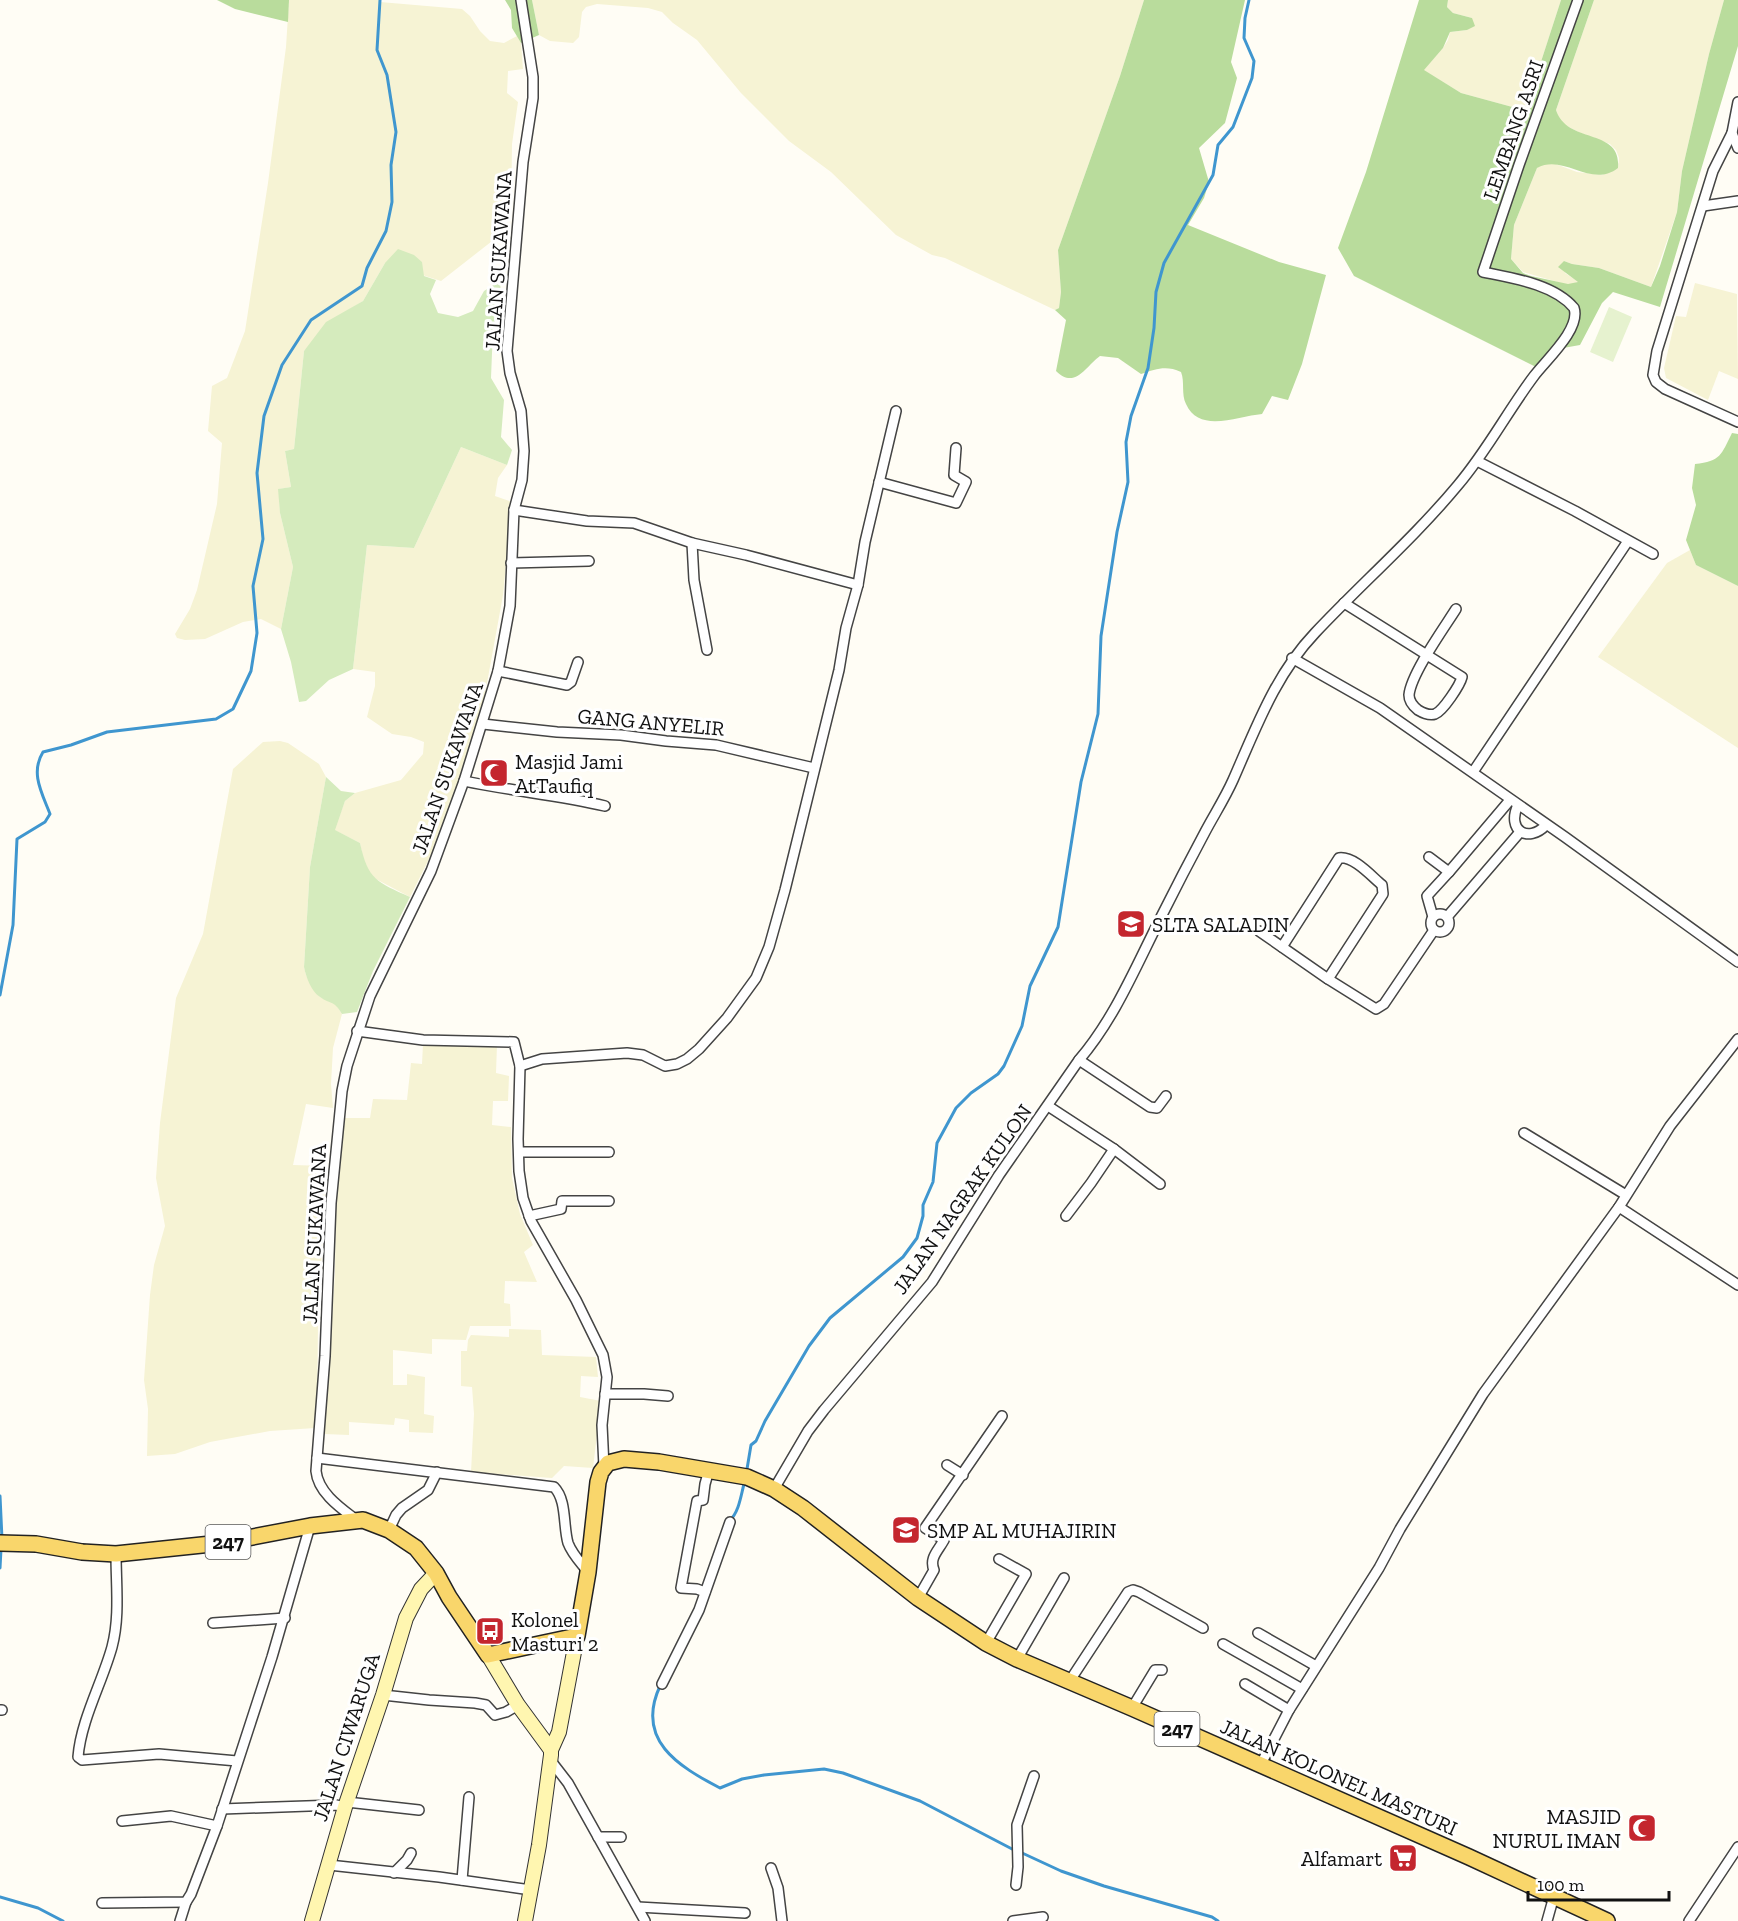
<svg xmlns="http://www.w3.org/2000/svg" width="1738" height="1921" font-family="'Zilla Slab',serif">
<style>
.farmland{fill:#f6f3d4}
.green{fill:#d5ebbd}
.forest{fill:#b9dc9c}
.pitch{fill:#e6f2cf}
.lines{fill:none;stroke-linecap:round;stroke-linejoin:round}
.stream{stroke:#3f96cf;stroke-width:3}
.street-casing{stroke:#444;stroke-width:12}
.secondary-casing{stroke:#333;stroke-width:16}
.primary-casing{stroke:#222;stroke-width:18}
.street{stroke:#fff;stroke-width:9}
.secondary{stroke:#fff6b0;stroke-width:14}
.primary{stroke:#f9d66b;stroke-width:15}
.labels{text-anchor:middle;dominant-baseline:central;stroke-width:6;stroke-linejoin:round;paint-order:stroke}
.shield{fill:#fff;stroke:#585858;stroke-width:1.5}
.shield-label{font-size:20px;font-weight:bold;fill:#111}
.street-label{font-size:21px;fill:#111;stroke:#fff}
.poi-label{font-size:21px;fill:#111;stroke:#fff;text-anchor:start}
</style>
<rect width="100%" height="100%" fill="#fffdf5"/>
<g class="farmland">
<polygon points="289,0 380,0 380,2 462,9 470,16 480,31 490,41 504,43 517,36 521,43 523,69 508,71 507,93 518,102 512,144 511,218 496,238 441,281 385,263 363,301 352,308 304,351 294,449 285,451 291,487 279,489 280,513 293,567 281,629 261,619 243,622 205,639 185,640 177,638 175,634 190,609 197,590 217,504 222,443 208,431 212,386 227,378 245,331 268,183 286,47"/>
<polygon points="532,0 1144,0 1120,76 1058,250 1061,292 1059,308 1055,310 945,258 932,255 896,235 831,172 789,141 741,93 697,40 673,23 662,12 648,8 597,4 586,7 582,12 579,37 573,43 550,41 539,35"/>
<polygon points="1448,0 1561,0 1526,108 1516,108 1461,93 1423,70 1443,48 1448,40 1450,32 1467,30 1472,18 1453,13 1447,7"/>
<polygon points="1594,0 1724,0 1709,54 1682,171 1677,212 1651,287 1599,268 1572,264 1564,261 1565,273 1579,282 1568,285 1523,272 1511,259 1514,225 1537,168 1544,164 1553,163 1577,172 1602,175 1618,168 1619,158 1616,150 1610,144 1582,134 1565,125 1559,119 1556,110"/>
<polygon points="1695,283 1737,294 1738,379 1719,371 1708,400 1666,378 1664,368 1676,316 1686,317"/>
<polygon points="461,447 507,465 498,478 495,496 512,502 503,595 483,705 458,789 431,855 410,897 372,877 364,864 360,843 334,830 345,801 355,793 401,780 423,754 424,742 411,737 392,734 367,717 375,686 375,672 353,669 367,545 414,548"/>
<polygon points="1690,550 1696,565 1738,586 1738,748 1598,657 1667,563"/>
<polygon points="280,741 288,743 319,764 326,777 310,867 304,967 306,975 314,990 320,997 335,1003 342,1014 333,1048 331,1084 333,1108 306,1104 293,1165 326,1166 318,1325 317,1408 315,1428 270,1431 210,1442 175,1454 147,1456 148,1409 144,1380 150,1295 154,1265 165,1226 156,1178 160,1123 176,998 203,934 233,769 263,742"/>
<polygon points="423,1044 497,1045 496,1073 509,1076 508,1101 493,1101 492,1125 511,1127 512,1178 520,1214 533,1245 524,1252 537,1282 505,1281 504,1303 510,1304 511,1326 470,1326 466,1340 432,1339 432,1354 393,1350 393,1385 407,1385 407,1374 425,1377 424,1414 434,1416 433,1433 409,1432 409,1420 395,1418 394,1425 349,1422 349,1435 324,1434 335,1273 336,1186 344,1118 370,1118 373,1099 407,1100 411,1063 422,1064"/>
<polygon points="509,1329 541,1330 542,1355 596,1357 598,1377 581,1376 580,1397 601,1401 593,1468 564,1466 552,1478 471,1472 474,1414 472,1387 461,1386 461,1351 467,1351 468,1340 471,1335 509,1337"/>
</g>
<g class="green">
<polygon points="398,249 414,255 422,262 424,276 436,280 430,294 438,313 458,317 473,311 484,291 500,281 501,297 493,328 491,378 504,400 501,437 512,450 507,465 461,447 414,548 367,545 353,669 329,680 306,701 299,702 291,662 281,629 293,567 280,513 278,489 291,487 285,451 294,449 304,351 326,322 363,301 385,263"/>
<path d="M326,777L341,791L355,793L345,801L335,830L360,843C368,880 377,882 410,897L373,971L357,1012L342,1014C333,999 331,1005 320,997C311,991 306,977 304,967L310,867Z"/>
</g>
<g class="forest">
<polygon points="217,0 289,0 288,22 235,9"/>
<polygon points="505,0 532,0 539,35 521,43 512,28 511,10"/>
<path d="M1144,0H1245L1231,62L1237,78L1225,123L1199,148L1209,182L1204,198L1188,225L1279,262L1326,275L1302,364L1288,400L1272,396L1262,414C1238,416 1199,434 1186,404C1181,394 1185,382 1181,372C1166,365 1156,369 1141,374L1118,358L1100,356C1086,366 1075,390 1056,371L1066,320L1055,310L1059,308L1061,292L1058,250L1120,76Z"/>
<path d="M1419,0H1448L1447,7L1453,13L1472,18L1475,26L1467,30L1450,32L1443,48L1424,70L1461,93L1516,108H1526L1561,0H1594L1556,110C1567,145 1622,127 1618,168C1591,189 1564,153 1537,168L1514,225L1511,259L1523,273L1531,276L1568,284L1578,282L1558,267L1564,261L1572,264L1599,268L1651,287L1660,266L1677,212L1682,171L1709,54L1724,0H1738V46L1660,307L1613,292L1602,303L1580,345L1552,350L1536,367L1354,276L1338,248L1366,172Z"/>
<path d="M1732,433L1738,434V586L1696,565L1686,540L1696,505L1692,488L1695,464C1721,461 1721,455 1732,433Z"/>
</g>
<polygon class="pitch" points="1609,307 1632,317 1613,362 1590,352"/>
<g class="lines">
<g class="stream">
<path d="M0,995L13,925L17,839L45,822L50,814C42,793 30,773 43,752L71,745L107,732L216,719L233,709L251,671L257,633L253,586L263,539L257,473L264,416L282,365L311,320L362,286L367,268L386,231L392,202L391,165L396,132L387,75L377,50L380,0"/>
<polyline points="747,1469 751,1445 756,1441 765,1421 809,1346 830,1318 903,1257 917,1238 923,1216 923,1205 933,1182 937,1143 956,1108 971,1093 998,1074 1004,1066 1022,1026 1030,986 1058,927 1081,782 1098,714 1101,636 1117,532 1128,482 1126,442 1131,416 1148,368 1154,328 1156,292 1164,263 1213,175 1218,145 1233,127 1252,78 1254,61 1244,38 1245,18 1249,0"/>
<polyline points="0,1496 2,1539"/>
<path d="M730,1520C739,1512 741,1495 744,1484"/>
<polyline points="0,1568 1,1549"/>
<path d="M660,1686C635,1740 678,1766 720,1788L742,1779L764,1775L824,1769L843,1773L920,1801L1014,1850"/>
<polyline points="1020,1852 1061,1871 1104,1886 1212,1917 1218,1921"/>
<polyline points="0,1897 38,1908 63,1921"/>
</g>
<g class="street-casing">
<g id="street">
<polyline points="1738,102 1732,133 1738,148"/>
<polyline points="1732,133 1713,171 1657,351 1653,375 1656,382 1665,389 1738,422"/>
<polyline points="1703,206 1738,201"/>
<polyline points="1477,461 1575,511 1653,554"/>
<polyline points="879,482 956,503 966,482 954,475 956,448"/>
<polyline points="514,510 587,521 634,523 692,543 746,555 858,585"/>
<polyline points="692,543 694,580 707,650"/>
<polyline points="511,563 589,561"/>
<path d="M1344,603L1462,677C1460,685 1443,711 1435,714C1429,716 1423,713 1418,710C1413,706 1409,701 1409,695C1411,674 1444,628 1456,609"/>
<polyline points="1292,658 1380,708 1565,837 1738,962"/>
<polyline points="498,671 567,685 571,682 578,662"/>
<polyline points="483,724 557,732 621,735 666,741 716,745 814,768"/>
<polyline points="1473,772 1628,541"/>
<path d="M464,781C511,791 559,795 605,806"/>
<path d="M1518,805C1506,830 1528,844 1546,825"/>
<polyline points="1429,857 1449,872 1510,800"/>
<circle cx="1440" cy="923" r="9"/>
<polyline points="1433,917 1427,896 1449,872"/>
<polyline points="1447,917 1520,832"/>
<polyline points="1259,931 1328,979 1376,1009 1384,1004 1434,930"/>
<path d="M1282,947L1339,858C1354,856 1371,876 1382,885L1383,894L1328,979"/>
<polyline points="357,1031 423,1040 514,1042 520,1066 518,1139 519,1171 523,1198 531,1221 576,1300 603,1355 607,1377 602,1425 604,1467"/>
<polyline points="1079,1060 1150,1107 1157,1108 1166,1096"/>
<polyline points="520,1066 542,1059 627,1053 643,1055 665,1066 677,1064 687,1059 699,1049 727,1018 756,978 769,947 785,890 839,670 846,628 858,585 865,542 896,411"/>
<polyline points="1048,1106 1114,1149 1160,1184"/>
<polyline points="1524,1133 1626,1195"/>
<polyline points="519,1152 609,1152"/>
<polyline points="1619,1207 1738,1285"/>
<polyline points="529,1216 561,1209 562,1201 609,1201"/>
<polyline points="1066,1216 1091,1183 1114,1149"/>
<polyline points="605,1394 644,1394 668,1396"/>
<path d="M317,1458L554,1487C567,1500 563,1526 568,1543C572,1554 581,1563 588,1572"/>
<polyline points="947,1465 963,1475"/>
<path d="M774,1489L808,1431L824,1410L932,1282L999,1175L1079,1060C1115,1018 1136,966 1161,917C1175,889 1190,860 1205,832C1214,815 1225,798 1233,780C1256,728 1275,675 1315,633C1362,583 1414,538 1458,485C1487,451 1507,412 1534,376C1546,360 1581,329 1574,308C1554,284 1512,278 1483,272L1519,165L1578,0"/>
<path d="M355,1519C339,1507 318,1492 316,1471L325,1356L331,1203L342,1091L347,1066L370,996L431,871L464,781L498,671L510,606L514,510L522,480L524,451L521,411L510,373L507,351L523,162L533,98V77L521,0"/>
<polyline points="389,1530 396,1515 402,1508 428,1490 437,1472"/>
<path d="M116,1554C116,1585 120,1617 112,1647C102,1683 81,1720 78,1757L82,1760L159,1754L237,1761"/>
<polyline points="705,1592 697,1589 681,1588 697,1501 703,1500 705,1484 709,1470"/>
<path d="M918,1598L934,1570C929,1558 938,1551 944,1540L925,1528L1002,1416"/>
<polyline points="213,1623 285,1618"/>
<polyline points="1258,1633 1316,1666"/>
<polyline points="986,1643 1026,1574 999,1559"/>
<polyline points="1223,1644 1302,1689"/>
<polyline points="1017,1659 1064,1578"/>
<polyline points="1069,1682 1128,1592 1133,1590 1139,1592 1203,1628"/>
<polyline points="662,1684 699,1610 730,1522"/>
<polyline points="1245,1684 1289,1710"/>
<polyline points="383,1695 429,1700 475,1703 486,1705 495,1715 506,1712 518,1705"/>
<polyline points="1132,1708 1155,1670 1162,1670"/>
<polyline points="0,1710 2,1710"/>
<polyline points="551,1761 568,1783 645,1921"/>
<polyline points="1260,1766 1289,1710 1379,1568 1400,1529 1483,1394 1619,1207 1670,1126 1738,1039"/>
<polyline points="347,1802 419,1810"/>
<polyline points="222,1809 336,1805 345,1807"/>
<polyline points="122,1821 171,1816 217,1826"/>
<polyline points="598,1837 621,1837"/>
<polyline points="329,1865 439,1877 531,1890"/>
<polyline points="771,1868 778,1888 782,1921"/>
<polyline points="394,1873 407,1860 411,1853"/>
<polyline points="462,1880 469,1797"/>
<polyline points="1016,1885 1018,1867 1017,1825 1034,1776"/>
<polyline points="102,1903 186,1902 191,1894 217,1826 272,1657 310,1526"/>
<polyline points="638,1907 745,1913"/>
<polyline points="180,1921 186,1902"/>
<polyline points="1013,1921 1043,1917"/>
<polyline points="1547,1921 1554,1896"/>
<polyline points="1689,1921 1738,1847"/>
</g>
</g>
<g class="secondary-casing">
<g id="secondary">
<polyline points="488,1655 518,1705 551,1750 551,1755 539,1845 525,1921"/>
<polyline points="551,1750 559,1732 577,1636"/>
<polyline points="312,1921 345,1807 383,1695 406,1618 421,1589 436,1573"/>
</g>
</g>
<g class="primary-casing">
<polyline id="primary" points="0,1543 36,1544 82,1552 116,1554 221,1543 310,1526 363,1520 389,1530 416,1548 436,1573 449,1597 488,1655 577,1636 588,1572 598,1482 601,1472 608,1463 624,1459 659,1462 747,1477 774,1489 803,1508 918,1598 986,1643 1017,1659 1132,1708 1469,1857 1607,1921"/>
</g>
<use href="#street" class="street"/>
<use href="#secondary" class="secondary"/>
<use href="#primary" class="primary"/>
</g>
<defs>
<g id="mosque-square" transform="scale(1.5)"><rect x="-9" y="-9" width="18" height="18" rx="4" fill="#c4262e" stroke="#fff"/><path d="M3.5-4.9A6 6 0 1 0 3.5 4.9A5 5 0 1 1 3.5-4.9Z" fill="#fff"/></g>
<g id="school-square" transform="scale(1.5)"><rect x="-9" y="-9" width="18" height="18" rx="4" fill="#c4262e" stroke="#fff"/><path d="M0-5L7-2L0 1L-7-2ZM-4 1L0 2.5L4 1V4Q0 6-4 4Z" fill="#fff"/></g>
<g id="bus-square" transform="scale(1.5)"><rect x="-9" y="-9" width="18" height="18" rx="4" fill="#c4262e" stroke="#fff"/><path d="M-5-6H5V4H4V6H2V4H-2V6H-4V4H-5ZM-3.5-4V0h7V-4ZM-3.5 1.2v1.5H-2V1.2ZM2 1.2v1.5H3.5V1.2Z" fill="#fff"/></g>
<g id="supermarket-square" transform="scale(1.5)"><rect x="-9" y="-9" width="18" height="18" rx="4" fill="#c4262e" stroke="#fff"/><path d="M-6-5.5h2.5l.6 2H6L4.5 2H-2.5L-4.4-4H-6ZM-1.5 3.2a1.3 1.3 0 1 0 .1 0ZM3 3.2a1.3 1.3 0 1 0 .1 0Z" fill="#fff"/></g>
</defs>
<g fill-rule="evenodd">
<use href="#mosque-square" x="494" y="773"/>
<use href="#school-square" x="1131" y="924"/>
<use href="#school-square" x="906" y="1530"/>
<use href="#bus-square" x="490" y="1631"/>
<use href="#mosque-square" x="1642" y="1828"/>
<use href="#supermarket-square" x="1403" y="1858"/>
</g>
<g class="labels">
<g class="shield">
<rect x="205.5" y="1525" width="45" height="34" rx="4.5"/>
<rect x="1154.5" y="1712" width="45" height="34" rx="4.5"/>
</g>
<g class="shield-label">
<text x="228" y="1542">247</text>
<text x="1177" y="1729">247</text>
</g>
<g class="street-label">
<text transform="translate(1513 130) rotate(-71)">LEMBANG ASRI</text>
<text transform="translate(498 261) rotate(-86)">JALAN SUKAWANA</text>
<text transform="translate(651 722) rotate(5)">GANG ANYELIR</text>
<text transform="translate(447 768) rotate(-71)">JALAN SUKAWANA</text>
<text transform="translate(962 1199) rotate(-55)">JALAN NAGRAK KULON</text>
<text transform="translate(314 1234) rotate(-87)">JALAN SUKAWANA</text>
<text transform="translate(346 1737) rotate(-72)">JALAN CIWARUGA</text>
<text transform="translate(1339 1777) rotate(24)">JALAN KOLONEL MASTURI</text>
</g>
<g class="poi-label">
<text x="515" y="761">Masjid Jami<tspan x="515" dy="24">AtTaufiq</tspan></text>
<text x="1152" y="924">SLTA SALADIN</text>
<text x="927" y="1530">SMP AL MUHAJIRIN</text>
<text x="511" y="1619">Kolonel<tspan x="511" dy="24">Masturi 2</tspan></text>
<text x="1621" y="1816" text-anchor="end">MASJID<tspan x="1621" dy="24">NURUL IMAN</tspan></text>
<text x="1382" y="1858" text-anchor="end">Alfamart</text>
</g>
</g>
<path d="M1528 1891v9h141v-9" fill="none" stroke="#111111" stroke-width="3"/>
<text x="1537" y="1891" font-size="18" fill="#111111" stroke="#ffffff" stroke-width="4.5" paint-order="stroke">100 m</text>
</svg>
